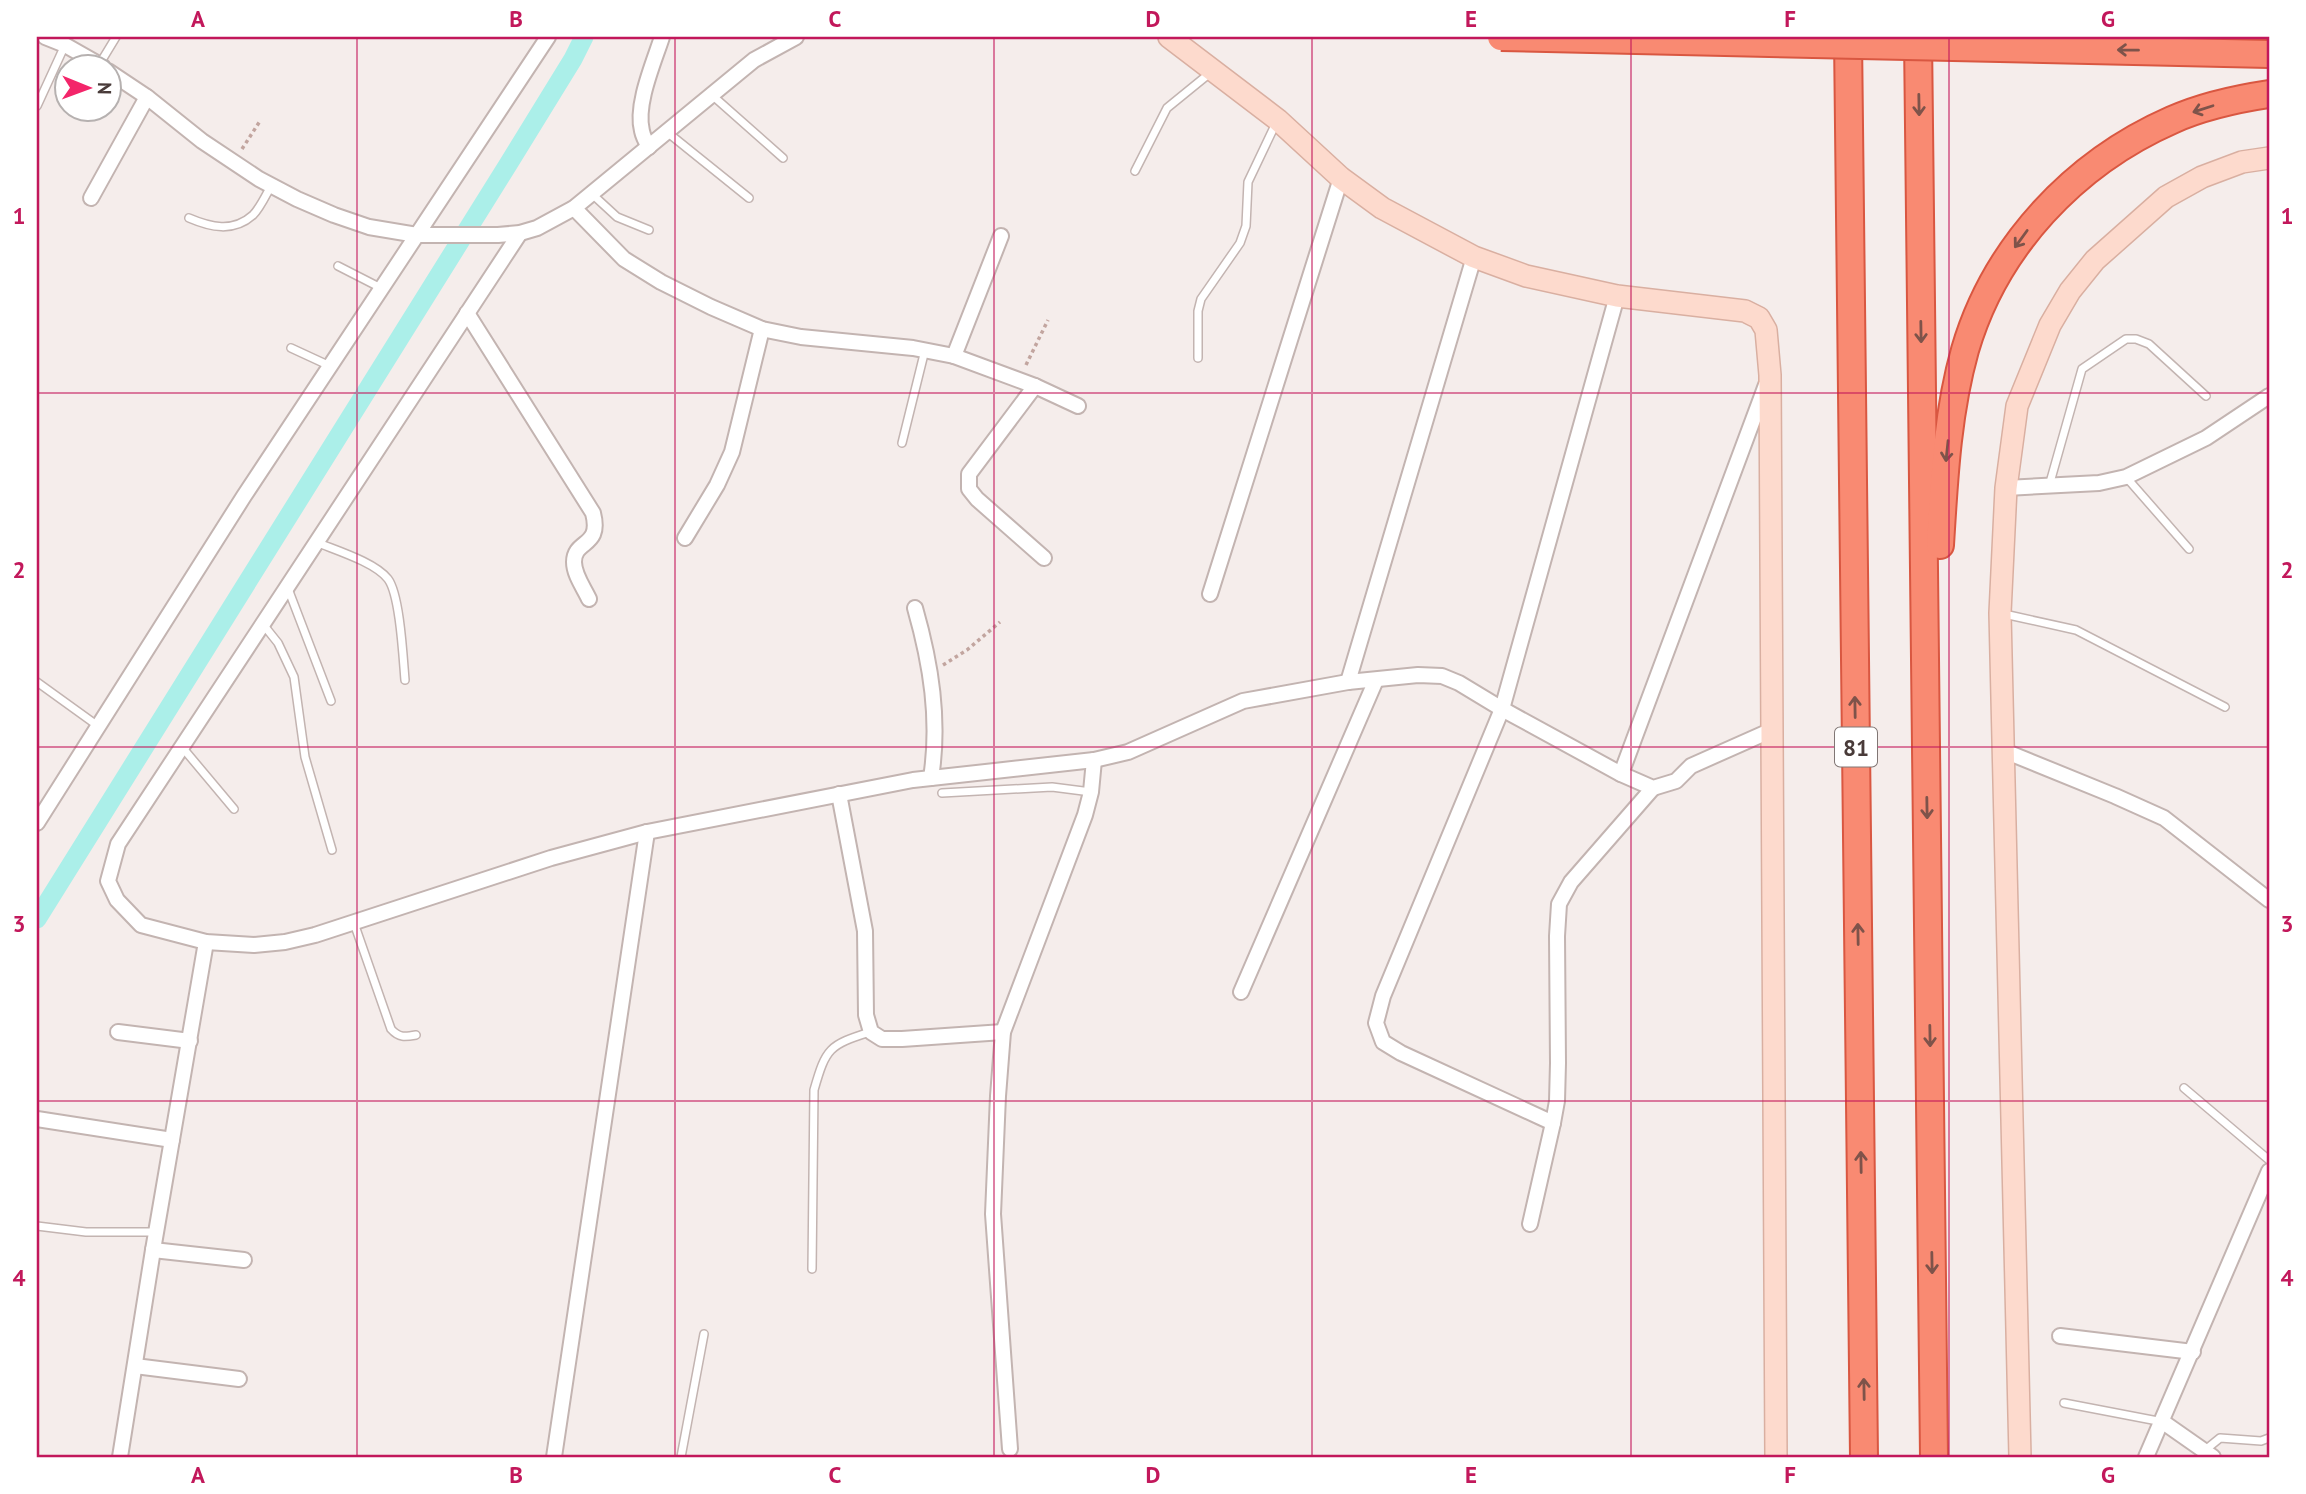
<svg xmlns="http://www.w3.org/2000/svg" width="2306" height="1494" font-family="'PT Sans',sans-serif">
<style>
.lines{fill:none;stroke-linecap:round;stroke-linejoin:round}
.canal{stroke:#abefe9;stroke-width:19}
.service-casing{stroke:#c3b4b1;stroke-width:10}
.minor-casing{stroke:#c3b4b1;stroke-width:18}
.secondary-casing{stroke:#d9afa1;stroke-width:24}
.motorway-casing{stroke:#d95741;stroke-width:30}
.path{stroke:#c2a59f;stroke-width:3.5;stroke-dasharray:3.5 3.5;stroke-linecap:butt}
.service{stroke:#fff;stroke-width:7}
.minor{stroke:#fff;stroke-width:14}
.secondary{stroke:#fddacd;stroke-width:21}
.motorway{stroke:#f98a72;stroke-width:26}
.motorway-bridge-casing{stroke:#d95741;stroke-width:30;stroke-linecap:butt}
.motorway-bridge{stroke:#f98a72;stroke-width:26}
.oneway{stroke:#7e534a}
.grid{fill:none;stroke:#c2185b;stroke-width:2;stroke-opacity:0.55}
.labels{text-anchor:middle;dominant-baseline:central;stroke-width:5;stroke-linejoin:round;paint-order:stroke}
.shield{fill:#fff;stroke:#807674;stroke-width:2}
.shield-label{font-size:23px;font-weight:bold;fill:#493b39}
.neatline{fill:none;stroke:#c2185b;stroke-width:2.5}
.grid-label{font-size:23px;text-anchor:middle;font-weight:bold;fill:#c2185b}
</style>
<rect width="100%" height="100%" fill="#f5edeb"/>
<g class="lines">
<polyline class="canal" points="37,919 509,163 573,59 584,37"/>
<g class="service-casing">
<g id="service">
<polyline points="99,65 116,37"/>
<polyline points="713,96 783,158"/>
<polyline points="37,106 65,45"/>
<polyline points="667,132 749,198"/>
<polyline points="1135,171 1167,108 1210,73"/>
<polyline points="592,194 617,217 649,230"/>
<path d="M189,218C210,227 233,233 253,215C260,208 266,195 271,186"/>
<polyline points="338,266 381,288"/>
<polyline points="291,348 330,366"/>
<polyline points="1198,358 1198,311 1201,299 1240,243 1246,226 1248,182 1277,121"/>
<polyline points="902,443 925,350"/>
<polyline points="2126,477 2189,549"/>
<polyline points="2049,486 2082,369 2126,339 2136,339 2149,344 2206,396"/>
<path d="M316,542C335,550 375,562 388,579C400,595 403,657 405,680"/>
<polyline points="287,586 331,701"/>
<polyline points="2004,614 2076,630 2225,707"/>
<polyline points="262,623 278,643 294,677 305,757 332,850"/>
<polyline points="37,682 98,726"/>
<polyline points="182,747 234,809"/>
<polyline points="942,793 1052,787 1091,792"/>
<path d="M354,923L391,1029C399,1038 405,1037 416,1035"/>
<polyline points="2184,1088 2269,1160"/>
<polyline points="37,1226 86,1232 156,1232"/>
<path d="M812,1269L814,1090C826,1048 829,1045 870,1032"/>
<polyline points="2064,1403 2163,1422"/>
<polyline points="2204,1451 2220,1438 2261,1441 2269,1438"/>
<polyline points="681,1457 704,1334"/>
</g>
</g>
<g class="minor-casing">
<g id="minor">
<polyline points="45,37 65,45 102,66"/>
<polyline points="108,71 147,97 202,141 259,179 297,199 334,215 369,227 417,235 498,235 520,233 537,228 574,208 754,60 796,37"/>
<path d="M649,147C646,142 643,136 642,131C635,105 654,62 662,37"/>
<polyline points="91,198 147,97"/>
<polyline points="574,208 624,259 661,282 711,307 762,329 801,337 913,348 954,356 1035,386 1078,406"/>
<polyline points="520,233 118,844 108,881 117,900 141,925 206,942 254,945 285,942 315,935 551,858 647,832 913,780 1094,760 1128,752 1243,701 1348,682 1418,675 1442,676 1459,683 1502,709 1621,774 1653,788 1676,781 1691,766 1772,730"/>
<polyline points="1617,296 1502,709 1383,996 1376,1023 1383,1042 1401,1053 1553,1123 1557,1101 1558,1063 1557,936 1559,904 1571,882 1653,788"/>
<path d="M467,313L593,513C602,548 574,539 574,562C574,575 584,588 589,599"/>
<polyline points="954,356 1001,236"/>
<polyline points="1035,386 969,474 969,489 977,499 1044,558"/>
<polyline points="2006,488 2099,483 2126,477 2206,438 2269,396"/>
<polyline points="685,538 717,485 732,452 762,329"/>
<polyline points="1210,594 1341,178"/>
<path d="M915,608C931,664 940,720 931,778"/>
<polyline points="1348,682 1474,257"/>
<polyline points="2002,750 2115,796 2164,818 2269,900"/>
<polyline points="1621,774 1766,385"/>
<polyline points="839,794 865,931 866,1015 871,1032 882,1039 902,1039 1003,1032"/>
<polyline points="37,823 244,496 548,37"/>
<polyline points="1241,992 1376,680"/>
<polyline points="118,1032 190,1041"/>
<polyline points="37,1119 172,1140"/>
<polyline points="1530,1224 1553,1123"/>
<polyline points="153,1250 244,1260"/>
<polyline points="2060,1336 2193,1352"/>
<polyline points="135,1366 239,1379"/>
<polyline points="2163,1422 2213,1457"/>
<polyline points="1010,1449 993,1214 998,1096 1003,1032 1085,815 1091,792 1094,760"/>
<polyline points="120,1457 153,1250 206,942"/>
<polyline points="554,1457 647,832"/>
<polyline points="2146,1457 2269,1171"/>
</g>
</g>
<g class="secondary-casing">
<g id="secondary">
<polyline points="1169,37 1278,120 1341,178 1382,208 1474,257 1526,276 1617,296 1745,311 1759,318 1766,330 1770,375 1776,1457"/>
<polyline points="2020,1457 2000,613 2006,488 2017,406 2050,325 2070,291 2095,260 2166,197 2202,177 2242,162 2269,158"/>
</g>
</g>
<g class="motorway-casing">
<g id="motorway">
<polyline points="1848,37 1864,1457"/>
<polyline points="1918,37 1934,1457"/>
<path d="M1940,545C1944,480 1947,414 1965,350C1995,247 2074,163 2172,120C2203,106 2236,99 2269,94"/>
</g>
</g>
<g class="path">
<polyline points="242,149 260,121"/>
<polyline points="1026,365 1048,320"/>
<polyline points="943,665 967,650 1000,622"/>
</g>
<use href="#service" class="service"/>
<use href="#minor" class="minor"/>
<use href="#secondary" class="secondary"/>
<use href="#motorway" class="motorway"/>
<g class="motorway-bridge-casing">
<polyline id="motorway-bridge" points="1501,37 2269,54"/>
</g>
<use href="#motorway-bridge" class="motorway-bridge"/>
</g>
<defs><path id="oneway-shaft" d="M-6 0H5M1.5-3L5.5 0L1.5 3" fill="none" stroke-width="1.6" stroke-linecap="round" stroke-linejoin="round" transform="scale(1.75)"/></defs>
<g class="oneway">
<use href="#oneway-shaft" transform="translate(2128 50) rotate(-179)"/>
<use href="#oneway-shaft" transform="translate(1919 105) rotate(89)"/>
<use href="#oneway-shaft" transform="translate(2203 109) rotate(162)"/>
<use href="#oneway-shaft" transform="translate(2021 239) rotate(126)"/>
<use href="#oneway-shaft" transform="translate(1921 332) rotate(89)"/>
<use href="#oneway-shaft" transform="translate(1947 451) rotate(96)"/>
<use href="#oneway-shaft" transform="translate(1855 707) rotate(-91)"/>
<use href="#oneway-shaft" transform="translate(1927 808) rotate(89)"/>
<use href="#oneway-shaft" transform="translate(1858 934) rotate(-91)"/>
<use href="#oneway-shaft" transform="translate(1930 1036) rotate(89)"/>
<use href="#oneway-shaft" transform="translate(1861 1162) rotate(-91)"/>
<use href="#oneway-shaft" transform="translate(1932 1263) rotate(89)"/>
<use href="#oneway-shaft" transform="translate(1864 1389) rotate(-91)"/>
</g>
<path class="grid" d="M357,37V1457M675,37V1457M994,37V1457M1312,37V1457M1631,37V1457M1949,37V1457M37,393H2269M37,747H2269M37,1101H2269"/>
<g class="labels">
<rect class="shield" x="1835" y="727.5" width="42" height="39" rx="5"/>
<g class="shield-label">
<text x="1856" y="747">81</text>
</g>
</g>
<rect width="2306" height="1494" fill="none" stroke="#ffffff" stroke-width="77"/>
<g transform="translate(88 88) rotate(91)"><circle r="33" fill="#ffffff" stroke="#b6b1b0" stroke-width="2"/>
<path d="M0-5L12 26L0 18L-12 26Z" fill="#f3256a"/>
<text y="-10" font-size="19" font-weight="bold" text-anchor="middle" fill="#493b39">N</text>
</g>
<rect x="38" y="38" width="2230" height="1418" class="neatline"/>
<g class="grid-label">
<text x="198" y="27">A</text>
<text x="516" y="27">B</text>
<text x="835" y="27">C</text>
<text x="1153" y="27">D</text>
<text x="1471" y="27">E</text>
<text x="1790" y="27">F</text>
<text x="2108" y="27">G</text>
<text x="19" y="224">1</text>
<text x="2287" y="224">1</text>
<text x="19" y="578">2</text>
<text x="2287" y="578">2</text>
<text x="19" y="932">3</text>
<text x="2287" y="932">3</text>
<text x="19" y="1286">4</text>
<text x="2287" y="1286">4</text>
<text x="198" y="1483">A</text>
<text x="516" y="1483">B</text>
<text x="835" y="1483">C</text>
<text x="1153" y="1483">D</text>
<text x="1471" y="1483">E</text>
<text x="1790" y="1483">F</text>
<text x="2108" y="1483">G</text>
</g>
</svg>
